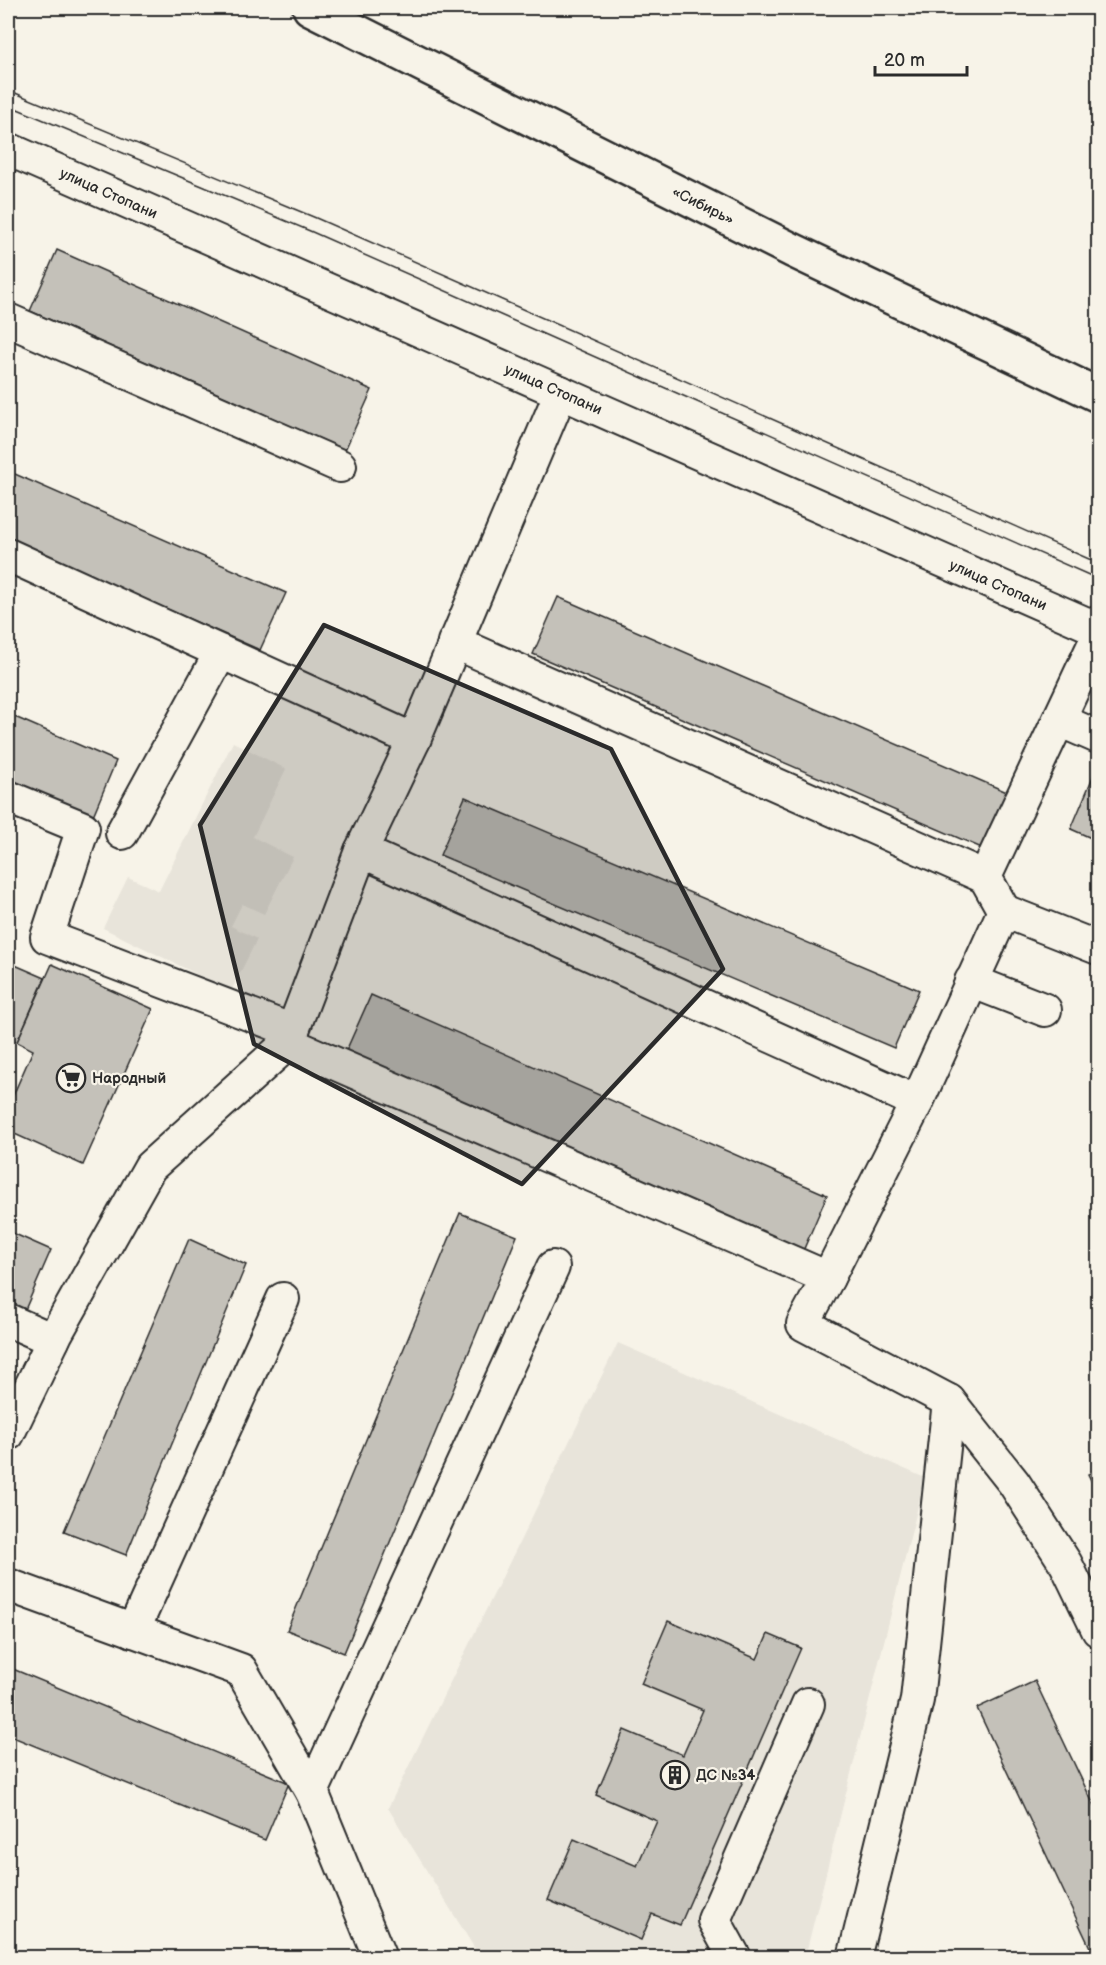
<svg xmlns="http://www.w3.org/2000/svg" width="1106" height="1965" font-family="'Balsamiq Sans',sans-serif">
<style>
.built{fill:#e8e4da}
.building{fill:#c4c1b9;stroke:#2b2b2b;stroke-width:1.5}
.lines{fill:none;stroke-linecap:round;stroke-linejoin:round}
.minor-casing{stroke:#2b2b2b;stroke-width:36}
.major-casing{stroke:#2b2b2b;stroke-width:38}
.minor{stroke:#f7f3e8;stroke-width:32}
.major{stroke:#f7f3e8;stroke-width:33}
.tram{stroke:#2b2b2b;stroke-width:1.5}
.marked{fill:#2b2b2b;fill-opacity:0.2;stroke:#2b2b2b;stroke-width:4.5;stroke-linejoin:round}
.labels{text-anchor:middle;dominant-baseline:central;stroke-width:4.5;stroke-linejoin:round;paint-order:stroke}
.street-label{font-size:15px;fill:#2b2b2b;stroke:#f7f3e8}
.poi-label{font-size:15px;font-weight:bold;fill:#2b2b2b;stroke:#f7f3e8;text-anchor:start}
</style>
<rect width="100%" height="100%" fill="#f7f3e8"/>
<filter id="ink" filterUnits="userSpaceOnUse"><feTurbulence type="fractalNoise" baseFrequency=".0167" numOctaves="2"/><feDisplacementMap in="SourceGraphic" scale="12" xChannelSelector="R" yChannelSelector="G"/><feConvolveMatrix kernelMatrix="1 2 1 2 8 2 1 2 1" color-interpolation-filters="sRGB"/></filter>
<g filter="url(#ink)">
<g class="built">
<polygon points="233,742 286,769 253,837 293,857 264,914 242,904 231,926 257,939 231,991 103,928 128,877 159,891"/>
<polygon points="618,1343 925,1478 805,1957 480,1957 388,1808"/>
</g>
<g class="building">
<polygon points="57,250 372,390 345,450 30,311"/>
<polygon points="8,471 286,593 260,650 8,539"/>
<polygon points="558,597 1009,793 984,849 533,654"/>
<polygon points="8,714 116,761 92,818 8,782"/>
<polygon points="1095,772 1098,774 1098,841 1071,829"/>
<polygon points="465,797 919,990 894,1048 440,855"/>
<polygon points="8,962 45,978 17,1042 8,1038"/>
<polygon points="52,964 153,1009 83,1165 8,1131 8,1107 33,1050 17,1042"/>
<polygon points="371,995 827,1195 803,1251 346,1051"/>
<polygon points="460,1213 517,1236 344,1653 287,1630"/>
<polygon points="8,1231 51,1250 24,1312 8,1305"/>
<polygon points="189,1239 246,1265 126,1555 64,1531"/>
<polygon points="1098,1469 1098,1495 1088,1474"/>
<polygon points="668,1621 757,1659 768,1634 801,1648 680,1925 652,1914 641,1940 548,1900 574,1839 637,1866 657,1821 596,1795 624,1730 683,1755 703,1710 641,1684"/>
<polygon points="8,1667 289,1783 265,1840 8,1735"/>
<polygon points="1035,1681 1098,1814 1098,1958 1095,1958 977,1708"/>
</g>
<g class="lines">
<g class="minor-casing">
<g id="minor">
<path id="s1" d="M8,149L1098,629"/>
<polyline points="8,320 340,466"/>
<polyline points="8,555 414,740"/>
<polyline points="454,642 985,877"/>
<polyline points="1059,720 1098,737"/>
<polyline points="8,797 83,828 47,937 293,1031"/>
<polyline points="122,833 221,652"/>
<polyline points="361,851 917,1102"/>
<polyline points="1004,911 1098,948"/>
<polyline points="971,981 1045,1010"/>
<polyline points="288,1043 828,1278 917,1102 1004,911 985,877 1098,636"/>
<polyline points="828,1278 803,1324 949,1401 917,1700 854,1958"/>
<polyline points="8,1320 53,1340"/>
<polyline points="949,1401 1014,1483 1066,1564 1098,1630"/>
<polyline points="8,1434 56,1334 150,1167 288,1043 361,851 414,740 561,392"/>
<polyline points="8,1585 241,1670 312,1792 380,1958"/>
<polyline points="133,1631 283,1299"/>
<polyline points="312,1792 553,1267"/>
<polyline points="735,1958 714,1920 808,1704"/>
</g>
</g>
<g class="major-casing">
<g id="major">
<path id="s2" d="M310,8L792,250L1098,395"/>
</g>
</g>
<use href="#minor" class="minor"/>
<use href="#major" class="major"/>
<g class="tram">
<polyline points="8,90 316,218 1098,563"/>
<polyline points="8,105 310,231 1098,579"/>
</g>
</g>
</g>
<path class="marked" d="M324,625L611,749L723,969L522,1184L254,1044L200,825Z"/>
<defs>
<g id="supermarket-ring" transform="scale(1.5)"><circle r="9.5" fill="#f7f3e8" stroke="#2b2b2b" stroke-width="1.5"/><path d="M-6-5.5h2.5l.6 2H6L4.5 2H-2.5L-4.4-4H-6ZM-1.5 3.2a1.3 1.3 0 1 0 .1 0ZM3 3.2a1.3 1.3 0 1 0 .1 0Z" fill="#2b2b2b"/></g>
<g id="building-ring" transform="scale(1.5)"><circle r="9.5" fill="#f7f3e8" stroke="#2b2b2b" stroke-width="1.5"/><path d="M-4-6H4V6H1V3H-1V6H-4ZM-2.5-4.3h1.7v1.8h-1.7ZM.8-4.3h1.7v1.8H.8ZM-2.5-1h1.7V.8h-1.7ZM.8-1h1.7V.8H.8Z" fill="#2b2b2b"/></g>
</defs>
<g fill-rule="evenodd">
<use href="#supermarket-ring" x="71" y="1078"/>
<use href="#building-ring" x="675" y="1775"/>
</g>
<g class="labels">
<g class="street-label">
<text stroke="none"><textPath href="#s1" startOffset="110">улица Стопани</textPath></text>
<text stroke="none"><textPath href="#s2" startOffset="440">«Сибирь»</textPath></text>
<text stroke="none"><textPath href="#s1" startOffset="596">улица Стопани</textPath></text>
<text stroke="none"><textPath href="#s1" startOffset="1082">улица Стопани</textPath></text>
</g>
<g class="poi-label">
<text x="92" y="1078">Народный</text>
<text x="696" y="1775">ДС №34</text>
</g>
</g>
<rect width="1106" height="1965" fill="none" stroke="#f7f3e8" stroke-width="30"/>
<rect x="15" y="15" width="1076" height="1935" fill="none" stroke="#2b2b2b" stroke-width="2" filter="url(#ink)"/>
<path d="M875 66v9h92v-9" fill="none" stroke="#2b2b2b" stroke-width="3"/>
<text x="884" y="66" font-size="18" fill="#2b2b2b" stroke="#f7f3e8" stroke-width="4.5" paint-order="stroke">20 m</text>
</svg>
